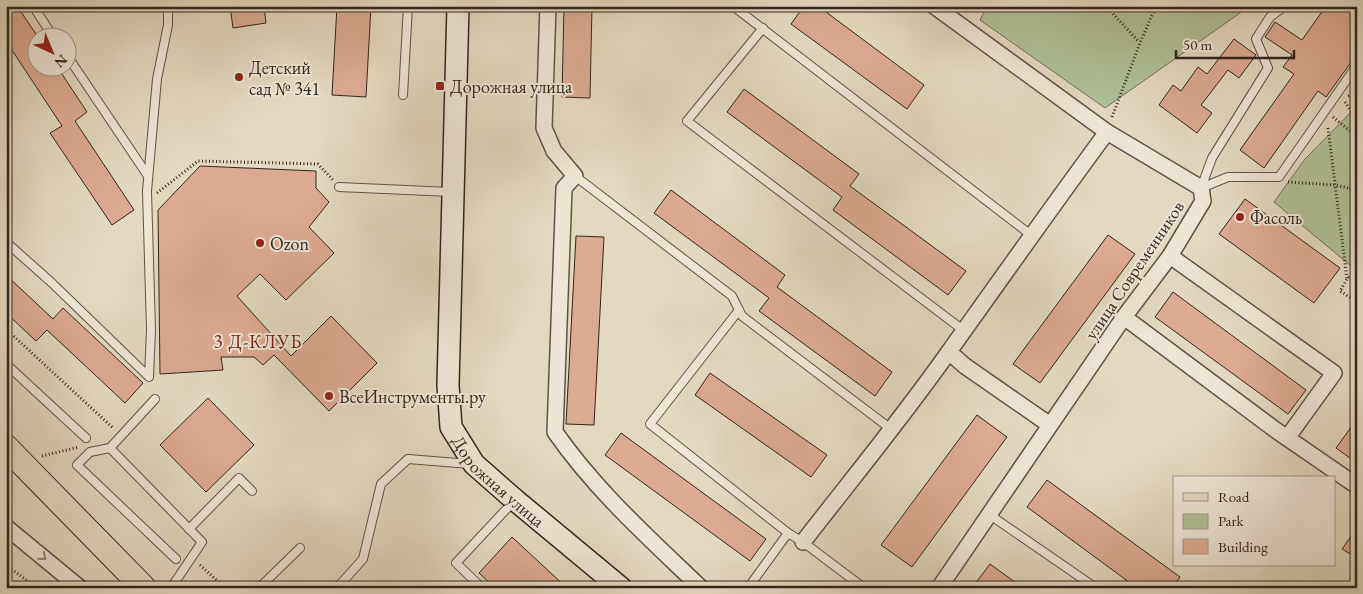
<svg xmlns="http://www.w3.org/2000/svg" width="1363" height="594" font-family="'EB Garamond',serif">
<style>
.green{fill:#b0c095;stroke:#727358}
.building{fill:#dcaa91;stroke:#33261c}
.lines{fill:none;stroke-linecap:round;stroke-linejoin:round}
.lane-casing{stroke:#5f5345;stroke-width:10}
.street-casing{stroke:#5f5345;stroke-width:18}
.secondary-casing{stroke:#33261c;stroke-width:24}
.primary-casing{stroke:#33261c;stroke-width:26}
.path{stroke:#33261c;stroke-width:3;stroke-dasharray:1 2.5;stroke-linecap:butt}
.lane{stroke:#ede6d5;stroke-width:8}
.street{stroke:#ede6d5;stroke-width:15}
.secondary{stroke:#ede6d5;stroke-width:21}
.primary{stroke:#e3d9bf;stroke-width:24}
.oneway{stroke:#908678}
.poi-dot{fill:#8f2418;stroke:#ede6d5;stroke-width:2}
.labels{text-anchor:middle;dominant-baseline:central;stroke-width:4;stroke-linejoin:round;paint-order:stroke}
.poi-label{font-size:18px;fill:#33261c;stroke:#ede6d5;text-anchor:start}
.street-label{font-size:18px;fill:#33261c;stroke:#ede6d5}
.neighbourhood-label{font-size:19px;letter-spacing:1px;fill:#7a1f14;stroke:#ede6d5}
</style>
<rect width="100%" height="100%" fill="#e3d9bf"/>
<filter id="stains"><feTurbulence type="fractalNoise" baseFrequency=".004" numOctaves="4"/><feColorMatrix values="0 0 0 0 .2 0 0 0 0 .09 0 0 0 0 .02 0 0 0 .5 -.17"/></filter>
<radialGradient id="worn" r=".72"><stop offset=".6" stop-color="#630" stop-opacity="0"/><stop offset="1" stop-color="#630" stop-opacity=".3"/></radialGradient>
<g class="green">
<polygon points="987,6 1250,6 1105,108 980,20"/>
<polygon points="1357,106 1357,271 1274,202 1305,159"/>
</g>
<g class="building">
<polygon points="6,6 17,6 38,37 38,68 58,68 87,112 75,121 134,210 112,225 50,133 62,126 6,41"/>
<polygon points="230,6 264,6 266,23 233,28"/>
<polygon points="337,6 371,6 366,97 332,95"/>
<polygon points="564,6 592,6 590,98 562,97"/>
<polygon points="804,6 818,6 924,85 907,109 791,24"/>
<polygon points="1326,6 1350,6 1357,11 1357,54 1326,97 1318,91 1264,168 1240,150 1294,74 1283,67 1292,55 1265,37 1275,22 1302,40"/>
<polygon points="1234,39 1256,55 1239,78 1228,70 1201,105 1212,113 1197,133 1159,105 1173,85 1181,91 1198,67 1207,74"/>
<polygon points="744,89 859,174 850,186 966,271 948,295 833,210 842,197 727,112"/>
<polygon points="200,166 316,171 316,188 329,202 309,227 334,253 286,300 260,274 237,296 291,356 331,316 377,363 329,411 274,355 263,365 254,357 221,357 223,370 160,374 158,210"/>
<polygon points="671,190 785,275 777,287 892,372 875,396 759,311 769,298 654,213"/>
<polygon points="1245,199 1340,268 1314,303 1219,234"/>
<polygon points="1108,235 1135,254 1040,383 1013,364"/>
<polygon points="576,236 604,237 594,425 566,424"/>
<polygon points="6,275 53,319 63,308 143,383 125,403 47,330 36,341 6,313"/>
<polygon points="1173,292 1306,390 1288,414 1155,317"/>
<polygon points="710,373 827,455 811,477 695,395"/>
<polygon points="208,398 254,445 206,492 160,445"/>
<polygon points="977,415 1007,437 912,567 881,545"/>
<polygon points="1357,419 1357,463 1336,448"/>
<polygon points="621,433 766,539 750,561 605,455"/>
<polygon points="1047,480 1180,577 1172,588 1137,588 1027,507"/>
<polygon points="1357,528 1357,558 1342,549"/>
<polygon points="512,537 567,588 495,588 479,573"/>
<polygon points="990,564 1023,588 972,588"/>
</g>
<g class="lines">
<g class="lane-casing">
<g id="lane">
<polyline points="33,6 54,38"/>
<polyline points="733,6 1031,235"/>
<polyline points="763,28 687,121 963,330"/>
<polyline points="68,57 148,176"/>
<polyline points="403,95 408,6"/>
<polyline points="575,176 732,296 742,316 891,429"/>
<polyline points="339,187 451,192"/>
<polyline points="1201,188 1228,177 1279,177 1357,65"/>
<polyline points="1201,188 1212,158 1268,68 1256,39 1270,17 1285,6"/>
<polyline points="6,242 52,283 149,377 151,330 147,191 157,79 168,25 168,6"/>
<polyline points="739,310 650,424 788,533 803,542 864,588"/>
<polyline points="6,364 86,438"/>
<polyline points="155,399 110,448 90,452 77,465 176,559"/>
<polyline points="110,448 202,542 171,588"/>
<polyline points="990,515 1096,588"/>
<polyline points="189,529 239,478 252,491"/>
<polyline points="259,588 300,548"/>
<polyline points="337,588 363,559 381,484 408,459 470,464"/>
<polyline points="482,588 456,563 513,502"/>
<polyline points="748,588 788,533"/>
</g>
</g>
<g class="street-casing">
<g id="street">
<path d="M548,6L544,128L554,151L575,176L564,188L555,432C597,492 649,538 701,588"/>
<polyline points="934,6 1107,132 1201,188 1203,201 1170,256 1124,317 939,588"/>
<polyline points="1170,256 1334,373 1287,438"/>
<polyline points="1124,317 1277,431 1357,486"/>
<polyline points="949,352 965,366 1050,425"/>
<polyline points="6,527 80,588"/>
<path d="M803,542C852,479 902,418 948,353C1001,279 1053,205 1107,132"/>
</g>
</g>
<g class="secondary-casing">
<g id="secondary">
<path id="s1" d="M458,6L448,385L451,427L474,464L515,500L621,588"/>
</g>
</g>
<g class="primary-casing">
<polyline id="primary" points="6,447 144,588"/>
</g>
<g class="path">
<polyline points="1106,6 1139,42"/>
<polyline points="1348,96 1357,94"/>
<polyline points="1345,102 1357,120"/>
<polyline points="1112,117 1140,43 1156,6"/>
<polyline points="1333,117 1355,135 1357,133"/>
<polyline points="1328,128 1347,279"/>
<polyline points="1288,182 1335,185 1357,190"/>
<polyline points="157,193 198,161 318,164 333,180"/>
<polyline points="1357,270 1347,279 1340,291 1357,302"/>
<polyline points="6,329 113,428"/>
<polyline points="42,456 79,447"/>
<polyline points="6,565 37,588"/>
<polyline points="200,565 225,588"/>
</g>
<use href="#lane" class="lane"/>
<use href="#street" class="street"/>
<use href="#secondary" class="secondary"/>
<use href="#primary" class="primary"/>
</g>
<defs><path id="oneway-chevron" d="M-2-3.5L2.5 0L-2 3.5" fill="none" stroke-width="1.6" stroke-linecap="round" stroke-linejoin="round" transform="scale(1.25)"/></defs>
<use class="oneway" href="#oneway-chevron" transform="translate(43 557) rotate(40)"/>
<g class="poi-dot">
<circle cx="239" cy="77" r="5"/>
<rect x="435" y="81" width="10" height="10" rx="2.5"/>
<circle cx="1240" cy="217" r="5"/>
<circle cx="260" cy="243" r="5"/>
<circle cx="329" cy="396" r="5"/>
</g>
<g class="labels">
<g class="poi-label">
<text x="249" y="67">Детский<tspan x="249" dy="21">сад № 341</tspan></text>
<text x="450" y="86">Дорожная улица</text>
<text x="1250" y="217">Фасоль</text>
<text x="270" y="243">Ozon</text>
<text x="339" y="396">ВсеИнструменты.ру</text>
</g>
<g class="street-label">
<text transform="translate(1134 270) rotate(-56)">улица Современников</text>
<text stroke="none"><textPath href="#s1" startOffset="494">Дорожная улица</textPath></text>
</g>
<g class="neighbourhood-label">
<text x="258" y="341">3 Д-КЛУБ</text>
</g>
</g>
<rect width="1363" height="594" fill="none" stroke="#e3d9bf" stroke-width="25"/>
<rect x="8" y="8" width="1348" height="579" fill="none" stroke="#33261c" stroke-width="2.5"/>
<rect x="12" y="12" width="1338" height="569" fill="none" stroke="#33261c"/>
<rect x="1173" y="476" width="162" height="90" fill="#ede6d5" stroke="#a3998b"/>
<rect x="1183" y="493" width="25" height="8" fill="#e3d9bf" stroke="#a3998b"/>
<text x="1218" y="502" font-size="15" fill="#33261c">Road</text>
<rect x="1183" y="514" width="25" height="15" fill="#b0c095" stroke="#a3998b"/>
<text x="1218" y="526" font-size="15" fill="#33261c">Park</text>
<rect x="1183" y="539" width="25" height="15" fill="#dcaa91" stroke="#a3998b"/>
<text x="1218" y="552" font-size="15" fill="#33261c">Building</text>
<g transform="translate(52 52) rotate(136)"><circle r="24" fill="#ede6d5" stroke="#a3998b"/>
<path d="M0-4L9 19L0 12L-9 19Z" fill="#8f2418"/>
<text y="-8" font-size="14" font-weight="bold" text-anchor="middle" fill="#33261c">N</text>
</g>
<path d="M1176 50v8h118v-8" fill="none" stroke="#33261c" stroke-width="2.5"/>
<text x="1183" y="50" font-size="15" fill="#33261c" stroke="#ede6d5" stroke-width="4" paint-order="stroke">50 m</text>
<rect width="100%" height="100%" filter="url(#stains)"/>
<rect width="100%" height="100%" fill="url(#worn)"/>
</svg>
